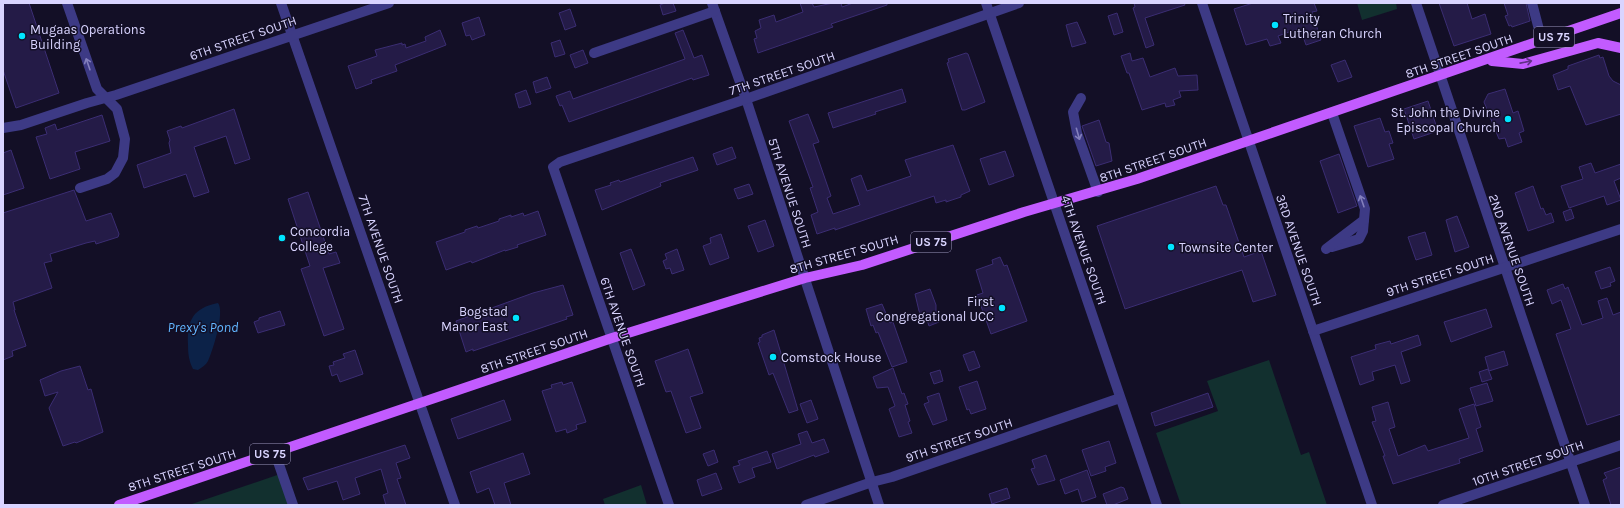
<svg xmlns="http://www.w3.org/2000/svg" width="1624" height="508" font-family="Karla,sans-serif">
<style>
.green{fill:#12302f}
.water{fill:#0c2248}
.building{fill:#241b47;stroke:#3b2d73}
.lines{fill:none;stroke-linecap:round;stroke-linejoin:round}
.minor{stroke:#3d3a85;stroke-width:10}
.major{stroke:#c25bff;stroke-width:10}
.oneway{stroke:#623188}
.oneway2{stroke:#837fbc}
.poi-dot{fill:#00e5ff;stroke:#130f26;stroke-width:1.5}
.labels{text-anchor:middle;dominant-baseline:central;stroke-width:3;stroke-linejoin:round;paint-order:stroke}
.shield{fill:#130f26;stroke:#9e99be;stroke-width:1}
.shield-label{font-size:12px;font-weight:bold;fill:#d9d4ff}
.poi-label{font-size:13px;fill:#d9d4ff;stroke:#130f26;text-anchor:start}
.street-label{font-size:13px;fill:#d9d4ff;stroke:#130f26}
.water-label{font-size:14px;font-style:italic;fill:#62b6ff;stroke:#130f26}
</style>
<rect width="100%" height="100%" fill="#130f26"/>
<g class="green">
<polygon points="1357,3 1396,3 1397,9 1362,20"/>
<polygon points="1269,360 1301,455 1309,452 1327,505 1181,505 1156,433 1218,411 1207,381"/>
<polygon points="286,472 298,505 189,505"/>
<polygon points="641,485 647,505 605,505 603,499"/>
</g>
<path class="water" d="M218,303C225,312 213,350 208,361C206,365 202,367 198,370L193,369C189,361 188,354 188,345C187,320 193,308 218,303Z"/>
<g class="building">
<polygon points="3,3 29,3 59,93 16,108 3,70"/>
<polygon points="665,3 673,3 676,11 663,15 660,5"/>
<polygon points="800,3 812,3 814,7 833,3 841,3 842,7 853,3 887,3 887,5 831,24 833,27 758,53 754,39 757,38 755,31 761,28 759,20 774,15 776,22 803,12"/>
<polygon points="1134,3 1184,3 1185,5 1145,18 1154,45 1146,48 1133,8 1135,7"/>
<polygon points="1253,3 1314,3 1317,11 1312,12 1321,40 1306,45 1300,28 1278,36 1281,43 1270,46 1267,39 1246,45 1234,9"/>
<polygon points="1439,3 1467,3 1472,19 1485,14 1491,34 1454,46"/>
<polygon points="1504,3 1526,3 1530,21 1512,27 1511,25 1509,26 1505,16 1508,15"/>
<polygon points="570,9 576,26 565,30 559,13"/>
<polygon points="1117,13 1123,32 1114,35 1108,16"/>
<polygon points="479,17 485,35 472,40 470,35 466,36 462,23"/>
<polygon points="1077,22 1086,43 1072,47 1066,25"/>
<polygon points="440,30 446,45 395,65 397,71 371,80 372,83 356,89 348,66 377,56 375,50 402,43 402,45 405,44 406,48 426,41 425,37"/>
<polygon points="683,30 694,58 702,55 709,75 693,80 692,78 569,122 562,105 560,106 556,96 570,91 573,99 685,59 675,33"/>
<polygon points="560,40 565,54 555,57 551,43"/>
<polygon points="583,50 588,63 575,68 570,55"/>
<polygon points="966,53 968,54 985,102 965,110 962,110 947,63 949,62 948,59"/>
<polygon points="1130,53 1132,61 1143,58 1150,77 1175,68 1178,76 1197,75 1198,90 1179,91 1181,97 1173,100 1175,105 1166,107 1165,103 1142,110 1129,73 1127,73 1121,56"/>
<polygon points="1599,55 1600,58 1603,57 1609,76 1613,81 1621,85 1621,114 1586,125 1570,86 1558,90 1553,75 1568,69 1568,66"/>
<polygon points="1345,60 1352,77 1338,82 1331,65"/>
<polygon points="547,77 551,88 536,93 533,82"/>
<polygon points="902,89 906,102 875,112 876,114 833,128 828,113"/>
<polygon points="1505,89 1513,113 1518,111 1524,131 1519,133 1522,142 1508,147 1505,138 1499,139 1484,102 1488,94"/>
<polygon points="526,90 531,104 519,108 515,94"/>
<polygon points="1428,101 1438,131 1414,139 1404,109"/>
<polygon points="234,109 250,159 235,164 226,136 194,147 209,192 194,197 186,174 144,188 137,165 171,153 169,143 170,140 167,131 181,126 182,128"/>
<polygon points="808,114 819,142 813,144 831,196 827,198 833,214 860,205 851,179 861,175 867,191 911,176 905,160 953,145 970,191 961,195 961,197 946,202 946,200 936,203 934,196 835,230 835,228 817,234 811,215 818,212 810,188 813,187 789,121"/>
<polygon points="102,115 110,141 75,152 80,169 50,179 36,137 47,134 45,128 55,124 57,130"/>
<polygon points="1380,118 1385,132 1389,131 1393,143 1389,144 1394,159 1368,167 1354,126"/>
<polygon points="1099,120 1106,142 1109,143 1112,161 1096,166 1082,126"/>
<polygon points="732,147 736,158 717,165 713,154"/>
<polygon points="11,150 24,188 3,195 3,153"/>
<polygon points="1005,151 1014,176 989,185 980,159"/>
<polygon points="1339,154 1357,206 1338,213 1320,161"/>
<polygon points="693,157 698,170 660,183 661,186 602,210 595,190 611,185 610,183 619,180 620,182"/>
<polygon points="1591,163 1595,173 1621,164 1621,178 1614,181 1621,200 1607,205 1604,196 1569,208 1561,186 1583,179 1579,167"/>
<polygon points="749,184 753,194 738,199 734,189"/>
<polygon points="1216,186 1223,205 1226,205 1244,257 1261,251 1276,295 1253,302 1242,270 1125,309 1097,226"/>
<polygon points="1533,186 1541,209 1543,208 1546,215 1551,213 1554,222 1528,231 1515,193"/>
<polygon points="74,190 86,221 111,213 119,234 118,237 96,244 95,241 86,243 50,254 52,261 44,263 52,288 13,302 15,310 14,310 26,346 12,351 13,356 3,360 3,213"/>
<polygon points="308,192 329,254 336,252 340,263 323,268 344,329 324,336 301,269 310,266 288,199"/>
<polygon points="1571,209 1574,218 1566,221 1563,212"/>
<polygon points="538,211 546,235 517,245 518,247 505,251 505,250 472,263 471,261 446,270 436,242 465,232 465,230 477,226 478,228 499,221 499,219 511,215 511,217 523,213 524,216"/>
<polygon points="1457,216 1469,247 1455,252 1446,220"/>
<polygon points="765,220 774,246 758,252 748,226"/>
<polygon points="1425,232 1432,255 1416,260 1408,237"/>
<polygon points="721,234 729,258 710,265 703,246 711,243 710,238"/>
<polygon points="631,249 645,285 633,290 620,253"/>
<polygon points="677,249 684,270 672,274 670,268 666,269 663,261 667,259 665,254"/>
<polygon points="1000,257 1004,266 1007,265 1027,321 991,334 977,295 983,293 976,270 993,264 992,260"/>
<polygon points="1610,267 1615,281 1610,283 1611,286 1601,289 1595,272"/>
<polygon points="1563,284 1565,289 1568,287 1582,325 1603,318 1598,301 1607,298 1613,315 1621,312 1621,414 1587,425 1556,334 1571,329 1561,300 1552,304 1547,290"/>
<polygon points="563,285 573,315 566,317 567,319 473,351 473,349 466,352 456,321 533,293"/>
<polygon points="930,289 936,305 936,311 939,322 929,326 925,314 922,316 919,311 915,294"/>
<polygon points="882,304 890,323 893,322 907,362 892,367 878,332 876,333 873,325 871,326 866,309"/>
<polygon points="1486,309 1492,327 1451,342 1444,322"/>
<polygon points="280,311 285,325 258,333 254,322 259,320 259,318"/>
<polygon points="774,330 798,410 789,413 773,373 769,375 758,343 760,342 759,338 762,337 762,335"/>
<polygon points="1418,335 1421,345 1401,352 1410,381 1401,384 1395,365 1372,372 1374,380 1360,385 1351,357 1376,349 1375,345 1390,341 1391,344"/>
<polygon points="688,349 703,393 690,397 701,428 686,433 671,391 666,392 655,361"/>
<polygon points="355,350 363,374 340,382 337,374 332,376 329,366 334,365 333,362 345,358 343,354"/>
<polygon points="974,351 980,367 969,371 963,355"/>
<polygon points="1504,351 1508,365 1489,371 1485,357"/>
<polygon points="80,366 88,390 91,389 103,432 76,443 75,442 63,446 49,408 58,392 45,396 40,380 61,371"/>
<polygon points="893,368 902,394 904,393 908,404 905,405 910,421 908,422 912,433 899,437 889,409 895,406 888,387 877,388 873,377"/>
<polygon points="1488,369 1492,379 1482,382 1479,372"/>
<polygon points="940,370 943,381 934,384 930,373"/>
<polygon points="977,381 986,409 971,414 969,409 967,410 959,387"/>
<polygon points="562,382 563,385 572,382 586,422 576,425 577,429 567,433 566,429 556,432 542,391 552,388 551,385"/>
<polygon points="1487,383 1493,401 1476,406 1470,388"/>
<polygon points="939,393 947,420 933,425 924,404 929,402 927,397"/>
<polygon points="1208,393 1213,407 1155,426 1151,413"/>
<polygon points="504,400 511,420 458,439 451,419"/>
<polygon points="811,400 818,419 807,423 800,404"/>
<polygon points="1388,402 1395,427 1389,429 1398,456 1425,445 1428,451 1469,438 1459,409 1474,404 1481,427 1476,429 1483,451 1459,459 1460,463 1393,484 1383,456 1385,456 1372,422 1376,421 1372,407"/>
<polygon points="807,431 812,443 824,439 829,452 815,457 814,455 777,469 772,454 801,444 798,434"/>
<polygon points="1109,441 1116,463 1105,467 1106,471 1091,476 1082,450"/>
<polygon points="405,445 410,458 396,463 401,478 397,479 406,505 386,505 383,495 388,493 381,469 355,478 360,494 343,500 337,481 308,490 303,478"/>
<polygon points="714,450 718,462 708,466 703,454"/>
<polygon points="767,451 771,462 752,468 755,477 739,483 733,467 740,465 738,461"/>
<polygon points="523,453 530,474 504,483 511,505 495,505 489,488 477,493 470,472"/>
<polygon points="1046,455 1055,480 1038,485 1031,469 1035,468 1032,460"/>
<polygon points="1621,467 1621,505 1611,505 1603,480 1607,478 1604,473"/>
<polygon points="1087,470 1096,497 1082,502 1078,489 1065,494 1060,480"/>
<polygon points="716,473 722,489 702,496 697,480"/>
<polygon points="1121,487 1124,488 1128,499 1113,505 1107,505 1103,494"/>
<polygon points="1007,488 1010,498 992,504 989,494"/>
</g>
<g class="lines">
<g class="minor">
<polyline points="67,3 97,89 117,109 125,139 123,158 115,173 107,179 80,188"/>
<polyline points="281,3 455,505"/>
<polyline points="712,3 746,99 879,505"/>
<polyline points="986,3 1157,505"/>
<polyline points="1202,3 1372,505"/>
<polyline points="1416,3 1585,505"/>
<polyline points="1532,3 1542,41"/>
<polyline points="594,53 715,11"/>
<polyline points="1081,98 1073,112 1077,133 1098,192"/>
<polyline points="3,128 21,125 87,103 116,95 389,3"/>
<polyline points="1332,247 1359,239 1363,231 1364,220"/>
<polyline points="1326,249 1364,220 1365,209 1332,113"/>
<polyline points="1313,331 1621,229"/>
<polyline points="275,453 293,505"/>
<polyline points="669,505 553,167 560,162 746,99 1019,3"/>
<polyline points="806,505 872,482 892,477 1120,398"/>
<polyline points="1443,505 1621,445"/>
</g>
<g class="major">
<polyline points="1492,61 1523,64 1598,43 1621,48"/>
<polyline points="119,505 612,338 805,278 862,265 1024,212 1137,179 1621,13"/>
</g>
</g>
<defs><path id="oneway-shaft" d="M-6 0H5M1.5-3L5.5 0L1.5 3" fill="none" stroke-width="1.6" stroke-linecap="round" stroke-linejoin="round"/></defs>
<use class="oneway" href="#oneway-shaft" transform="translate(1526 62) rotate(-11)"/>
<g class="oneway2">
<use href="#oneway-shaft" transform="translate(88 64) rotate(-109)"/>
<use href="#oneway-shaft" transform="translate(1078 134) rotate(74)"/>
<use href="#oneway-shaft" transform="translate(1362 201) rotate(-109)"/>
</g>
<g class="poi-dot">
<circle cx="1275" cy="25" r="4"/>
<circle cx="22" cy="36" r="4"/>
<circle cx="1508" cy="119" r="4"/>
<circle cx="282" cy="238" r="4"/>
<circle cx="1171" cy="247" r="4"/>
<circle cx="1002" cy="308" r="4"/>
<circle cx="516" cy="318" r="4"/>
<circle cx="773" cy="357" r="4"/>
</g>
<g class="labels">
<g class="shield">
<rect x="1534" y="27" width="40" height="20" rx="3"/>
<rect x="911" y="232" width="40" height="20" rx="3"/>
<rect x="250" y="444" width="40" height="20" rx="3"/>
</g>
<g class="shield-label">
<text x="1554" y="37">US 75</text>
<text x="931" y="242">US 75</text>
<text x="270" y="454">US 75</text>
</g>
<g class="poi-label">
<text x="1283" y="18">Trinity<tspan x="1283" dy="15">Lutheran Church</tspan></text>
<text x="30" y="29">Mugaas Operations<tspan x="30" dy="15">Building</tspan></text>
<text x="1500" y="112" text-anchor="end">St. John the Divine<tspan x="1500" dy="15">Episcopal Church</tspan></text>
<text x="290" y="231">Concordia<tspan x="290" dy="15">College</tspan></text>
<text x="1179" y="247">Townsite Center</text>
<text x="994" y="301" text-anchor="end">First<tspan x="994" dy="15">Congregational UCC</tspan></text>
<text x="508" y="311" text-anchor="end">Bogstad<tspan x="508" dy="15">Manor East</tspan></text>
<text x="781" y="357">Comstock House</text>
</g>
<g class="street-label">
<text transform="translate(243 38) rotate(-19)">6TH STREET SOUTH</text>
<text transform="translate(1459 56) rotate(-19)">8TH STREET SOUTH</text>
<text transform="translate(782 73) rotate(-19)">7TH STREET SOUTH</text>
<text transform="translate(1153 160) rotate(-19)">8TH STREET SOUTH</text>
<text transform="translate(790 193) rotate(72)">5TH AVENUE SOUTH</text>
<text transform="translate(381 249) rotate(71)">7TH AVENUE SOUTH</text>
<text transform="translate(1084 250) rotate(71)">4TH AVENUE SOUTH</text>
<text transform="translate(1299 250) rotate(71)">3RD AVENUE SOUTH</text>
<text transform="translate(1512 250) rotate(71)">2ND AVENUE SOUTH</text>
<text transform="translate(844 254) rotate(-16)">8TH STREET SOUTH</text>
<text transform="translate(1440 275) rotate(-18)">9TH STREET SOUTH</text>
<text transform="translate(623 332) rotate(71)">6TH AVENUE SOUTH</text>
<text transform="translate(534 351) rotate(-19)">8TH STREET SOUTH</text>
<text transform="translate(959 440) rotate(-19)">9TH STREET SOUTH</text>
<text transform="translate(1528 463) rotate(-19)">10TH STREET SOUTH</text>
<text transform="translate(182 470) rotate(-18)">8TH STREET SOUTH</text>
</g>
<g class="water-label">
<text x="203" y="327">Prexy's Pond</text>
</g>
</g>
<rect width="1624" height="508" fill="none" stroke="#d9d4ff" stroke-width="8"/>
</svg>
